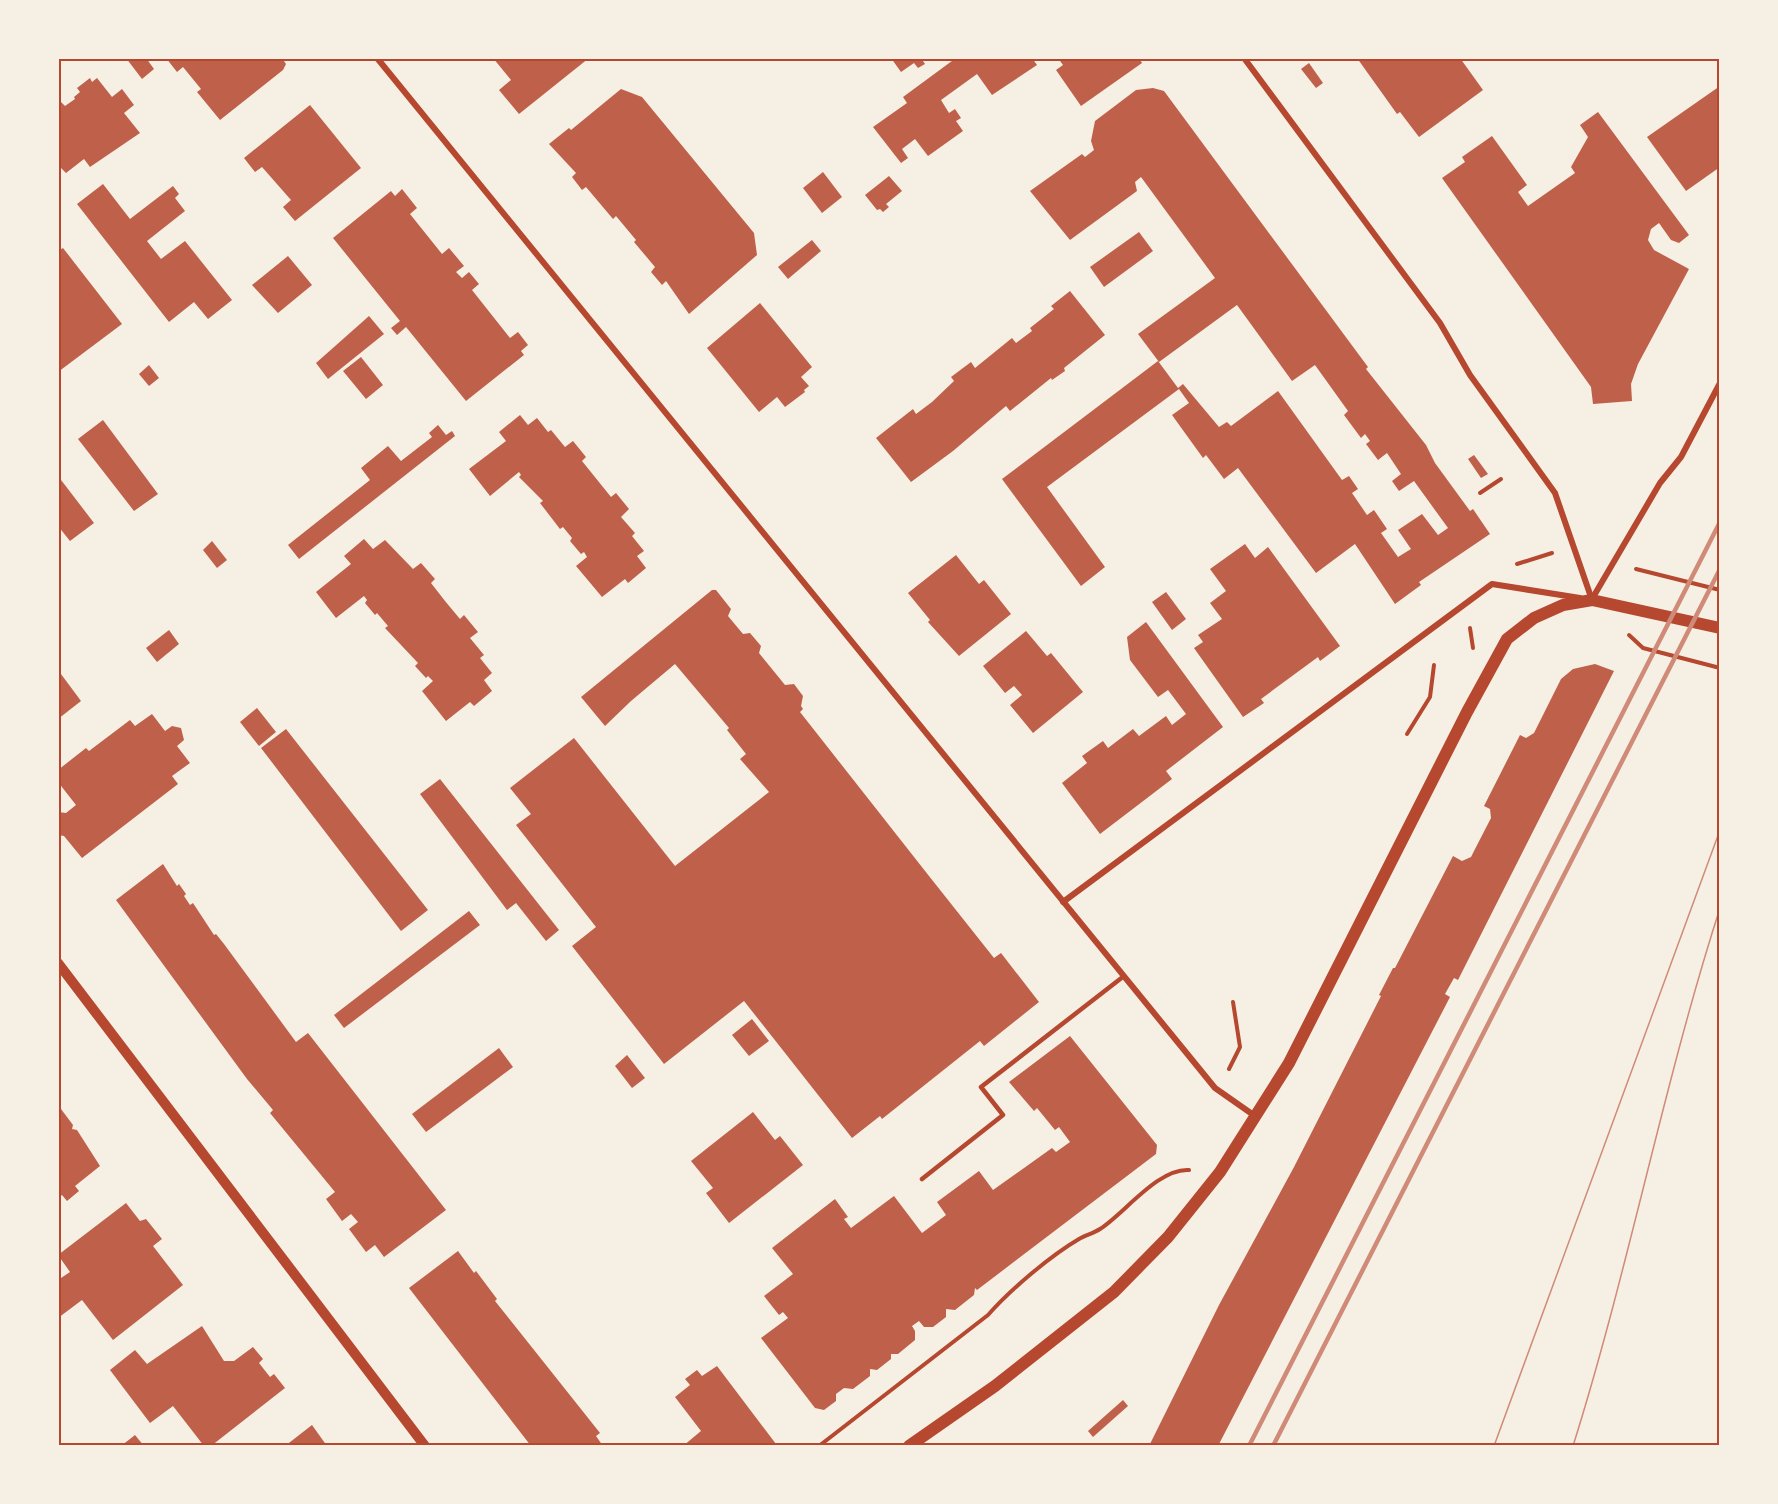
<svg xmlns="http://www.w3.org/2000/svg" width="1778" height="1504" font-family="'Open Sans',sans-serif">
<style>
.building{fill:#bf614a}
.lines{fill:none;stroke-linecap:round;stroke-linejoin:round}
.path{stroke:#b5482f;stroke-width:4}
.service{stroke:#b5482f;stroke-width:4.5}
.minor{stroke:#b5482f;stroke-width:6}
.tertiary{stroke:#b5482f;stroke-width:10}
.secondary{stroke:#b5482f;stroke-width:12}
.tram{stroke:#cf8b77;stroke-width:1.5}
.rail{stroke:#cf8b77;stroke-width:4.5}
.neatline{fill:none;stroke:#b5482f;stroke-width:2}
</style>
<rect width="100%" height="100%" fill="#f6efe4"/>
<g class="building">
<polygon points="126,58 146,58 154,69 142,79"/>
<polygon points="166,58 282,58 286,64 283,70 220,120 197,92 201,89 183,67 177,72"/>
<polygon points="493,58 589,58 519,114 499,90 511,80"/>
<polygon points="891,58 921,58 925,64 918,68 914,63 901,72"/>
<polygon points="956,58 1032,58 1037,65 992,95 977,74 941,100 949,113 955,109 961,118 956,121 963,131 928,156 915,139 902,149 908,158 901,163 873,127 907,103 903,97"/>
<polygon points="1058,58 1139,58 1142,63 1081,106 1056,70 1063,65"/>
<polygon points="1357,58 1460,58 1483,90 1419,137 1400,112 1397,114"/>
<polygon points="1309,63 1323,83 1316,88 1301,69"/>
<polygon points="90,78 92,82 97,78 112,97 122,89 134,105 124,113 140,133 90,167 84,159 66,173 58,165 58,104 61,102 65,106 75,99 74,97 80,92 77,88"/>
<polygon points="1720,86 1720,167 1686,191 1647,137"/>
<polygon points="1153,88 1164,91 1348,340 1368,367 1366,369 1426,445 1435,463 1470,511 1473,509 1490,534 1419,582 1421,585 1395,604 1355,544 1316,573 1238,468 1224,479 1206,455 1203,458 1172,415 1189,403 1179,389 1047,487 1105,567 1081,586 1002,479 1158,361 1178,388 1183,384 1219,427 1227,422 1231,426 1278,391 1342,480 1349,476 1358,489 1352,493 1367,515 1374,510 1387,529 1381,533 1398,557 1411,549 1398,530 1422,514 1438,535 1448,528 1414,481 1399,491 1392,481 1401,474 1387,453 1378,460 1366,444 1370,441 1365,434 1361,438 1344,415 1348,411 1315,365 1292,381 1237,305 1159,362 1138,334 1215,278 1141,177 1135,182 1137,191 1070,240 1030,191 1082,154 1085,157 1094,150 1091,141 1095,121 1136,90"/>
<polygon points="621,89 642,97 754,233 757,255 689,314 666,281 662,285 651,272 655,267 634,242 636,240 616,216 613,219 586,187 582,190 572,177 576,173 549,144 569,128 571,130"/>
<polygon points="310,105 361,168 295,221 283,207 291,200 262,167 255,172 244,158"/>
<polygon points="1598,112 1689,235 1679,243 1671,240 1659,223 1651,229 1648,240 1654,250 1689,269 1638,364 1631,384 1632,401 1593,404 1591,387 1442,178 1465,162 1462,157 1492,136 1527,185 1518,192 1528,206 1575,173 1571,167 1588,137 1580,125"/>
<polygon points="823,172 842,197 822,213 803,188"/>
<polygon points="889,176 902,191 886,204 889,207 883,212 880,209 877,210 865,195"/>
<polygon points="103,184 130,219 173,186 179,194 175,198 185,211 147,241 161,259 185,241 232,300 208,319 194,302 169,322 77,204"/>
<polygon points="402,189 417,208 410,214 442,254 449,248 464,266 456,272 462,278 469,272 479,284 472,290 510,338 518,332 528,345 521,351 524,355 466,401 406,327 397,335 391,328 400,321 333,238 391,191 395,196"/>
<polygon points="1139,232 1153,251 1104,287 1090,267"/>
<polygon points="812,240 821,251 788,279 778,267"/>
<polygon points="63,248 122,324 58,372 58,251"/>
<polygon points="288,256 312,285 278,313 252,285"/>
<polygon points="1070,291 1105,335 1064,368 1065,371 1052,380 1051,378 1010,411 1006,406 953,451 911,482 876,438 913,409 916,414 932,402 954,381 951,377 971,362 975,368 1012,338 1016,343 1032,331 1030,328 1054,309 1051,306"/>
<polygon points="760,303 812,367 801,377 809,386 804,390 805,392 785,407 777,397 759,412 707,348"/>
<polygon points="369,316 384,334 328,379 316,363"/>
<polygon points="361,357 383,385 366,399 343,371"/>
<polygon points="149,365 159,378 149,386 139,374"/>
<polygon points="520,415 528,425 537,418 548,432 551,430 565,447 573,441 586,457 582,461 611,497 616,493 629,509 621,517 635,533 632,536 644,551 637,556 646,568 628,583 625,579 602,597 576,566 587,557 584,552 581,554 570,541 572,538 563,527 560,529 540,503 543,501 519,477 521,475 519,472 490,496 469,469 506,441 499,432"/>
<polygon points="103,420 158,494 134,511 78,439"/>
<polygon points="438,425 446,435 452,431 455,436 299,559 288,545 370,480 361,468 388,446 401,461 432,437 429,433"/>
<polygon points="1474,455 1488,474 1481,478 1468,459"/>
<polygon points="58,476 94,523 70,541 58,526"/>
<polygon points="364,539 373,549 385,540 413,569 421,563 435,579 431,583 445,601 460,619 464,615 478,632 470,638 484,655 480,658 492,673 484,680 492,691 474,706 470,702 446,721 422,691 433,681 428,676 426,678 415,666 418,663 385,628 388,626 377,613 375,615 365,603 367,600 364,596 336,618 316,592 351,564 344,556"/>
<polygon points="212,541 227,560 217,568 203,550"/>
<polygon points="1245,544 1255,558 1268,547 1340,646 1320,661 1318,657 1261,699 1264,703 1243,717 1194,648 1203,642 1198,635 1222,619 1210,603 1226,591 1210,569"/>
<polygon points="956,555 979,584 984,580 1011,614 959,656 928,622 930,620 908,593"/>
<polygon points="712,590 716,590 731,609 728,616 743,634 750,633 761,646 759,653 785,685 794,684 803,696 801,706 803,709 800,712 929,876 994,958 1001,953 1039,1002 984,1046 980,1041 882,1119 880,1116 852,1138 744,1001 664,1064 572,946 596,927 516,825 531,814 510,788 574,738 675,866 769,792 740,759 746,754 727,730 729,728 675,664 631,701 605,726 581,697"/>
<polygon points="1166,592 1186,619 1172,630 1152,602"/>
<polygon points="1146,622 1223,727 1166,771 1172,779 1100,834 1062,783 1087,763 1082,756 1103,741 1108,748 1133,729 1139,736 1166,716 1172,725 1186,714 1168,690 1158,697 1130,660 1127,637"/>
<polygon points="169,630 179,644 157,662 146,648"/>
<polygon points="1026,631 1047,656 1051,653 1083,692 1033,733 1010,705 1022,695 1014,686 1005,693 983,666"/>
<polygon points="1595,664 1614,671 1458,980 1454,978 1445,994 1450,997 1218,1446 1149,1446 1219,1305 1294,1167 1381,996 1379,995 1393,968 1395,968 1453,856 1462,861 1471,857 1474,851 1491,818 1490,809 1484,806 1520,735 1526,738 1534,733 1561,679 1573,669"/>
<polygon points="58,670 81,701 58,719"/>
<polygon points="257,708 276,732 259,746 240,722"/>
<polygon points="152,714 165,731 172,726 181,728 184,740 177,746 190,763 172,776 178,784 82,858 64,836 58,835 58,812 66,813 76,805 58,782 58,770 86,748 89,751 130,720 135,726"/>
<polygon points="286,729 428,910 401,931 261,748"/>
<polygon points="440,779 559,930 546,941 516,903 507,910 420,794"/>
<polygon points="163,864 177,886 179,884 186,894 184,896 190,905 193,903 214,935 216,934 224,944 296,1042 308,1033 446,1210 384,1257 375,1245 366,1252 349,1229 358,1222 351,1214 342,1221 326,1199 335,1192 270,1113 273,1110 247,1079 116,900"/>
<polygon points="469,911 480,925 344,1028 334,1015"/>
<polygon points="752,1019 769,1041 749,1056 732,1035"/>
<polygon points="1070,1036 1157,1145 1156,1154 977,1290 975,1288 974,1295 955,1310 946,1309 946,1317 933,1327 924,1327 919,1321 912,1326 915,1331 915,1340 898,1354 891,1354 891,1359 877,1370 870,1369 870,1376 853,1389 844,1388 836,1394 836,1401 824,1410 815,1408 761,1338 788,1318 783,1312 779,1315 764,1296 793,1274 772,1248 835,1199 848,1217 844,1219 851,1228 894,1196 922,1233 946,1215 937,1202 979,1171 993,1190 1052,1148 1056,1152 1070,1142 1059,1127 1055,1130 1037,1108 1034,1111 1009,1082"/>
<polygon points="499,1048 513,1067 426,1132 412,1114"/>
<polygon points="627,1055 645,1078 632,1088 615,1066"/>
<polygon points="58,1105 73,1125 72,1129 77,1130 100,1166 75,1186 79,1191 67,1201 62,1195 58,1198"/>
<polygon points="753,1112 775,1140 780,1136 803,1165 729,1223 706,1193 713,1188 691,1161"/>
<polygon points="126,1203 140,1221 146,1219 162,1239 153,1246 183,1285 113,1340 82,1300 58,1318 58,1280 70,1272 58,1255"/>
<polygon points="458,1251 474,1273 476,1271 497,1299 495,1301 600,1433 596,1436 603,1446 531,1446 409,1288"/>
<polygon points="202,1326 224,1361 234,1361 253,1347 263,1359 259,1363 270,1377 274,1374 285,1388 211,1446 204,1446 173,1406 150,1423 110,1370 135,1350 147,1364"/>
<polygon points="717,1366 776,1444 774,1446 683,1446 701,1431 675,1397 690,1385 685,1379 697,1370 702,1376"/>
<polygon points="1123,1400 1128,1406 1093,1437 1088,1431"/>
<polygon points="312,1425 327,1446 285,1446"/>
<polygon points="135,1435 144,1446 121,1446"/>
</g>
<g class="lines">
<g class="path">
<polyline points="1480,493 1501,479"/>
<polyline points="1517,564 1552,553"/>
<polyline points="1636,569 1720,590"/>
<polyline points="1470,628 1473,648"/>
<polyline points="1629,635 1643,648 1720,668"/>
<polyline points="1407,734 1430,697 1434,665"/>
<polyline points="1229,1069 1240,1047 1233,1002"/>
<path d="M819,1446L988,1315C1010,1290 1050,1256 1079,1239C1086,1235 1094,1233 1100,1229C1125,1213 1158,1168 1189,1170"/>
</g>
<polyline class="service" points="922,1179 1003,1115 981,1087 1124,976"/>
<g class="minor">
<polyline points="377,58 1215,1088 1255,1116"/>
<polyline points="1244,58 1440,323 1470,375 1555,493 1592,600"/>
<polyline points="1592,599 1660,483 1681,457 1720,383"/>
<polyline points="1063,902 1492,584 1580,598"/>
</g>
<polyline class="tertiary" points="58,963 425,1446"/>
<polyline class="secondary" points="909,1446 995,1386 1114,1292 1168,1237 1220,1172 1289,1063 1467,712 1507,639 1534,618 1563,605 1592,600 1720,628"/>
<g class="tram">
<polyline points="1494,1446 1720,830"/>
<path d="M1573,1446C1629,1268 1663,1085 1720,908"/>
</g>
<g class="rail">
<polyline points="1249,1446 1720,522"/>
<polyline points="1273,1446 1720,569"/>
</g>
</g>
<rect width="1778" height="1504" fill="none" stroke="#f6efe4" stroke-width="120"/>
<rect x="60" y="60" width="1658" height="1384" class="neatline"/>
</svg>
